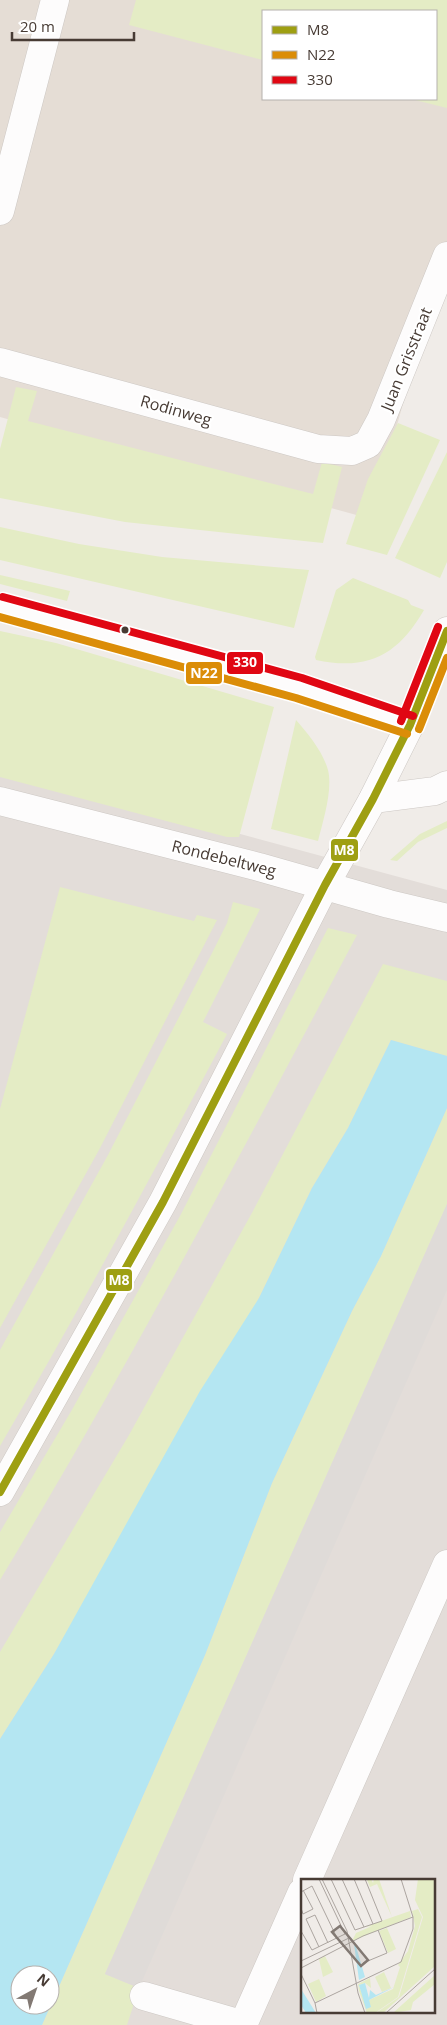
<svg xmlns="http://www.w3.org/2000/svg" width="447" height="2025" font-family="'Open Sans',sans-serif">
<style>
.residential{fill:#e5ddd5;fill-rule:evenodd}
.industrial{fill:#e3ddd9;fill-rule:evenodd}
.green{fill:#e4ecc5}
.parking{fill:#dfdbd8}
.water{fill:#b4e6f2;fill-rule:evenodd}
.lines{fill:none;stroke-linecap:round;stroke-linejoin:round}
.minor-casing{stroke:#cdc8c4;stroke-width:29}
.minor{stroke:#fdfcfc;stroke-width:28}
.bus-1-casing{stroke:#fff;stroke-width:11}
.bus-2-casing{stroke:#fff;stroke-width:11}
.bus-3-casing{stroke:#fff;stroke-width:11}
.bus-1{stroke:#9e9f12;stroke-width:8}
.bus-2{stroke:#db8d08;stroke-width:8}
.bus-3{stroke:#e00713;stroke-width:8}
.bus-dot{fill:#473b34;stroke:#fff;stroke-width:2}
.labels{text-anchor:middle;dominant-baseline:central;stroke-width:4.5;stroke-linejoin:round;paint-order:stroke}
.street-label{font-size:16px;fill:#473b34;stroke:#fff}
.inset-road{fill:none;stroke:#aca5a0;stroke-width:1}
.view{fill:#827973;fill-opacity:0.15;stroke:#827973;stroke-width:2.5}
.inset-edge{fill:none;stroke:#473b34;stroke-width:2.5}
.line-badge{stroke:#fff;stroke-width:2}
.badge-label{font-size:14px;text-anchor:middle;font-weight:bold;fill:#fff}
</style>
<rect width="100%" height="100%" fill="#f0ece8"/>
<path class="residential" d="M0,0H447V245L371,519L0,417ZM263,11H436V99H263Z"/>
<path class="industrial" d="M0,769L447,890V2025H0ZM302,1880H433V2011H302ZM20,1975H50V2005H20Z"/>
<g class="green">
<polygon points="136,0 447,0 447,108 411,99 436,99 436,11 263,11 263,60 129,25"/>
<polygon points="16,387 37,391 28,421 313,494 322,462 342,467 323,543 125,522 0,498 0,449"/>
<polygon points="398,423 440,440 387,555 346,544 368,479"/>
<polygon points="447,452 447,562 440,578 395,558"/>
<polygon points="0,527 79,544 162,557 309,570 294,628 0,560"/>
<polygon points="0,575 70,591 67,601 0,584"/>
<path d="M353,578L408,600L411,605L424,610C398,655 368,671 316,660L315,657L336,590Z"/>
<polygon points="0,631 56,643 274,707 239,837 227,837 189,827 0,777"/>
<path d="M296,720C309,735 323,752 328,770C333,790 323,821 318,841L271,829Z"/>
<polygon points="447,821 447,828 418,842 397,861 390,860 420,834"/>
<polygon points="60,887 194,921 197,915 217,920 99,1150 0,1328 0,1109"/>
<path d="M233,902L260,909L203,1022L227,1034C153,1173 79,1311 0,1446V1350L108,1155L211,955L227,923Z"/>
<path d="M328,928L357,935C242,1152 127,1369 0,1580V1532L73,1408L180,1216Z"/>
<polygon points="383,964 447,981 447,1056 391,1040 348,1128 312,1188 259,1298 54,1654 0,1739 0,1652 129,1435 253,1211"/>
<polygon points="447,1108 447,1204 105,1974 139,1988 127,2025 42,2025 205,1655 272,1483 352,1311 381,1256"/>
</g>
<polygon class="parking" points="447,1204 447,1290 139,1988 105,1974"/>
<path class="water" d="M391,1040L447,1056V1108L381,1256L352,1311L272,1483L205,1655L42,2025H0V1739L54,1654L200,1391L259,1298L312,1188L348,1128ZM20,1975H50V2005H20Z"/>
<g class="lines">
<g class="minor-casing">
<g id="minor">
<polyline points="0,211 55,0"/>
<polyline points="0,362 318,449 352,451 368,444 381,420 447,256"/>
<polyline points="0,607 299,688 410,725"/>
<polyline points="373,799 435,791 447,785"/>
<polyline points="0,801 259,867 389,904 447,918"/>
<polyline points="0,1492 163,1202 325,885 373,799 410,725 447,631"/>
<polyline points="307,1880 447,1564"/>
<polyline points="144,1996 244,2025"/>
<polyline points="243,2025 302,1892"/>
</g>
</g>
<use href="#minor" class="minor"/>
<g class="bus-1-casing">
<polyline id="bus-1" points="0,1492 163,1202 325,885 373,799 410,725 447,631"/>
</g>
<g class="bus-2-casing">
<g id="bus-2">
<polyline points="0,617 296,698 407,734"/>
<polyline points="419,729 447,658"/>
</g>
</g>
<g class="bus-3-casing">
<g id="bus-3">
<polyline points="3,597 302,678 413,716"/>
<polyline points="401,721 438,627"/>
</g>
</g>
<use href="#bus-1" class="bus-1"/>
<use href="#bus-2" class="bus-2"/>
<use href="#bus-3" class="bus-3"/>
</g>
<circle class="bus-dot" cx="125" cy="630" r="4.5"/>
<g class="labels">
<g class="street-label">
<text transform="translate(406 359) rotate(-68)">Juan Grisstraat</text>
<text transform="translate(176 410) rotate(16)">Rodinweg</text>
<text transform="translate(224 858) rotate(14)">Rondebeltweg</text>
</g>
</g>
<g transform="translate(301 1879)">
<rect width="134" height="134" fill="#f0ece8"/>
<path d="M70,0L72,4L73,0H78L91,38L76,5L69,8L66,1ZM117,0H134V87L82,134H75L98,118L122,38L114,21ZM117,30L121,38L97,118L74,134H66L58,112L57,105L69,99L70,109L64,104L58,106L66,130L68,121L92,110L99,88L97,86L107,72L114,47L111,32ZM109,32L110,38L51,62L55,54L71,47L63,48ZM86,49L95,70L87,74L78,52ZM24,77L32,93L22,98L18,80ZM83,93L90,109L81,113L74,98ZM134,96V105L112,123L110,131L92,134ZM18,100L25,117L15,123L7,105Z" fill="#e4ecc5"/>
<path d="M54,64L64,98L58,101L53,65ZM64,104L68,119L69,111L75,116L93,108L68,121L70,128L65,130L58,106ZM0,110L15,134H5L0,126Z" fill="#b4e6f2"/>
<path class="inset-road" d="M21,0L46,52L57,114L64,134M30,0L54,51L81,42L64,0M41,0L63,48M53,0L72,45M100,0L112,38M0,13L11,7L36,59M0,29L2,35L12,30L2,11M0,52L11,71L44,55L18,0M18,68L5,40L14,36L27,64M0,82L48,59M62,84L86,74L77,51M0,89L62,57L112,38V50L100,83L14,124L16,134M0,95L14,124M85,134L134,90"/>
<path class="view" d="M39,47L67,81L60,87L31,53Z"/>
<rect width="134" height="134" class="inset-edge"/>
</g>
<g class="line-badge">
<rect x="226" y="651" width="38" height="24" rx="5" fill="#e00713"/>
<rect x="185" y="661" width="38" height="24" rx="5" fill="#db8d08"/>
<rect x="330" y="838" width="29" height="24" rx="5" fill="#9e9f12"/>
<rect x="105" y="1268" width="28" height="24" rx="5" fill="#9e9f12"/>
</g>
<g class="badge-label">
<text x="245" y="667">330</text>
<text x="204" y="678">N22</text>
<text x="344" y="855">M8</text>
<text x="119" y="1285">M8</text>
</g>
<rect x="262" y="10" width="175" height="90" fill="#ffffff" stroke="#b5b1ae"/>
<rect x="272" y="26" width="25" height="8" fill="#9e9f12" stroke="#b5b1ae"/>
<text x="307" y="35" font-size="15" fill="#473b34">M8</text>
<rect x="272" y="51" width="25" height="8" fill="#db8d08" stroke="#b5b1ae"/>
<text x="307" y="60" font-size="15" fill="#473b34">N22</text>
<rect x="272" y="76" width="25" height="8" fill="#e00713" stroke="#b5b1ae"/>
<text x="307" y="85" font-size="15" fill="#473b34">330</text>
<g transform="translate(35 1990) rotate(40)"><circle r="24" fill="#ffffff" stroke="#b5b1ae"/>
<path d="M0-4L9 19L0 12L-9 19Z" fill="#827973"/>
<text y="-8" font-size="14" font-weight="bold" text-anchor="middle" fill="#473b34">N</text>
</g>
<path d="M12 32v8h122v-8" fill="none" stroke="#473b34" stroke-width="2.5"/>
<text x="20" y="32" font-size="15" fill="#473b34" stroke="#ffffff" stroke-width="4" paint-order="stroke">20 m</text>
</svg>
